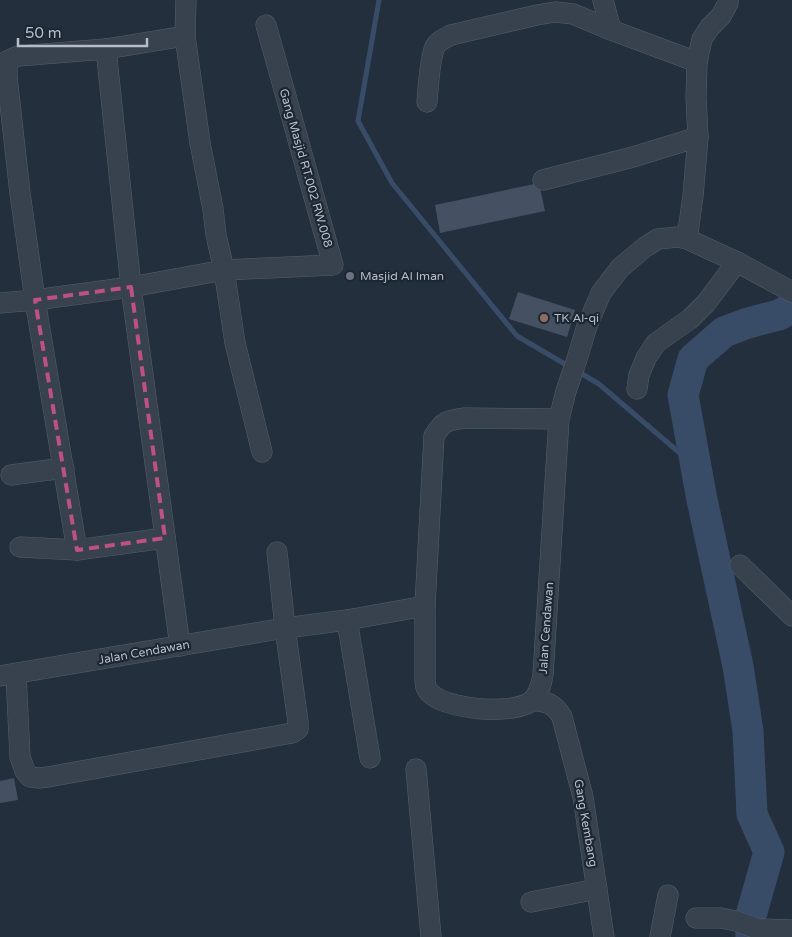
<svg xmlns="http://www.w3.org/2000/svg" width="792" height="937" font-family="'Varela Round',sans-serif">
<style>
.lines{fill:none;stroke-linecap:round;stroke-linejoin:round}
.stream{stroke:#394c67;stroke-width:5}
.river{stroke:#394c67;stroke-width:31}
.building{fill:#455162}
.minor-casing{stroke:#565f6c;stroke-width:21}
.minor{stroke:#38414e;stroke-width:20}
.marked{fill:none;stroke:#bd5182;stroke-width:4;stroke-dasharray:10 6;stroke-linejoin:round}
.worship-dot{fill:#6b7280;stroke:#1d2633;stroke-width:2}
.education-dot{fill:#8d6e63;stroke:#1d2633;stroke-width:2}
.labels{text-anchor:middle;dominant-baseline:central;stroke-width:4.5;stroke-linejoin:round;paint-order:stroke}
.street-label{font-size:12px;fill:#b4bcc9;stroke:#1d2633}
.poi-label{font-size:12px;fill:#b4bcc9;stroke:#1d2633;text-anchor:start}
</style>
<rect width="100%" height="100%" fill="#242f3e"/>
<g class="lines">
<g class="stream">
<polyline points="379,0 358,121 392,183 517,336 570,367"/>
<polyline points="577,371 599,384 695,466"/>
</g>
<polyline class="river" points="751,937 750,919 769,852 752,814 748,731 738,666 702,500 683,395 693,359 724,332 745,324 763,319 779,315 792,308"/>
</g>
<g class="building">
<polygon points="539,183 545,211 440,233 435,205"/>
<polygon points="518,292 575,310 567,337 509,319"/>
<polygon points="14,778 18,800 0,803 0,781"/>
</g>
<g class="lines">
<g class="minor-casing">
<g id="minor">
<polyline points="603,0 611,30"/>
<polyline points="185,36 200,143 213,209 216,235 224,270 235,343 262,452"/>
<polyline points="106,49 185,36 186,0"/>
<path d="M427,102C428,89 430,57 435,47C438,41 445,38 451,35L537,15L555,12L573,14L611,30L697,62"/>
<polyline points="543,180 633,157 698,137"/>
<polyline points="687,239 693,196 698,137 696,98 697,62 702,39 710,27 721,16 728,3 728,0"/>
<polyline points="0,303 35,300 131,287 224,270 333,265 266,25"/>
<polyline points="637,389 639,375 646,358 656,343 690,319 706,303 737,262"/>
<path d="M559,419L465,418C448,420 443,421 434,436L425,606V678C425,683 425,688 429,692C444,710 516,716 533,700C538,695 542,682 543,675L559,419L566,391L577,359L587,326L601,293L620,268L645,247L658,239L678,237L687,239L737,262L792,292"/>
<polyline points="11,475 64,468"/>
<polyline points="20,547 77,550 165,538"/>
<polyline points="77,550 35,300 20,193 7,77 7,61 18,56 106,49 131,287 180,646"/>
<polyline points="740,565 792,616"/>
<polyline points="347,620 370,758"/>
<polyline points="16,674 20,757 25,771 30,777 39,778 48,777 292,733 298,729 298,722 285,628 277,552"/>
<polyline points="0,676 285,628 347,620 425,606"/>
<path d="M532,700C547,702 554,703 562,717L583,797L604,937"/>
<polyline points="416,769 431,937"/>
<polyline points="531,902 597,889"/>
<polyline points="696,918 721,918 736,921 758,929 792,930"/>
<polyline points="660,937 668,895"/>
</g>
</g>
<use href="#minor" class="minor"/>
</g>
<path class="marked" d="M131,287L165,538L77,550L35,300Z"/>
<circle class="worship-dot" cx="350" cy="276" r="5"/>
<circle class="education-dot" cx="544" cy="318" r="5"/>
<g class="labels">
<g class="street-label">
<text transform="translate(306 168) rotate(74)">Gang Masjid RT.002 RW.008</text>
<text transform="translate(546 628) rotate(-86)">Jalan Cendawan</text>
<text transform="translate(144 652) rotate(-10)">Jalan Cendawan</text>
<text transform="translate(586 823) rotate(80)">Gang Kembang</text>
</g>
<g class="poi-label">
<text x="360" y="276">Masjid Al Iman</text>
<text x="554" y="318">TK Al-qi</text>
</g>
</g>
<path d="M18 38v8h129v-8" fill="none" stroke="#b4bcc9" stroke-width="2.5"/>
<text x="25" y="38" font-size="15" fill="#b4bcc9" stroke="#1d2633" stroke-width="4" paint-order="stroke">50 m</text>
</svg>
